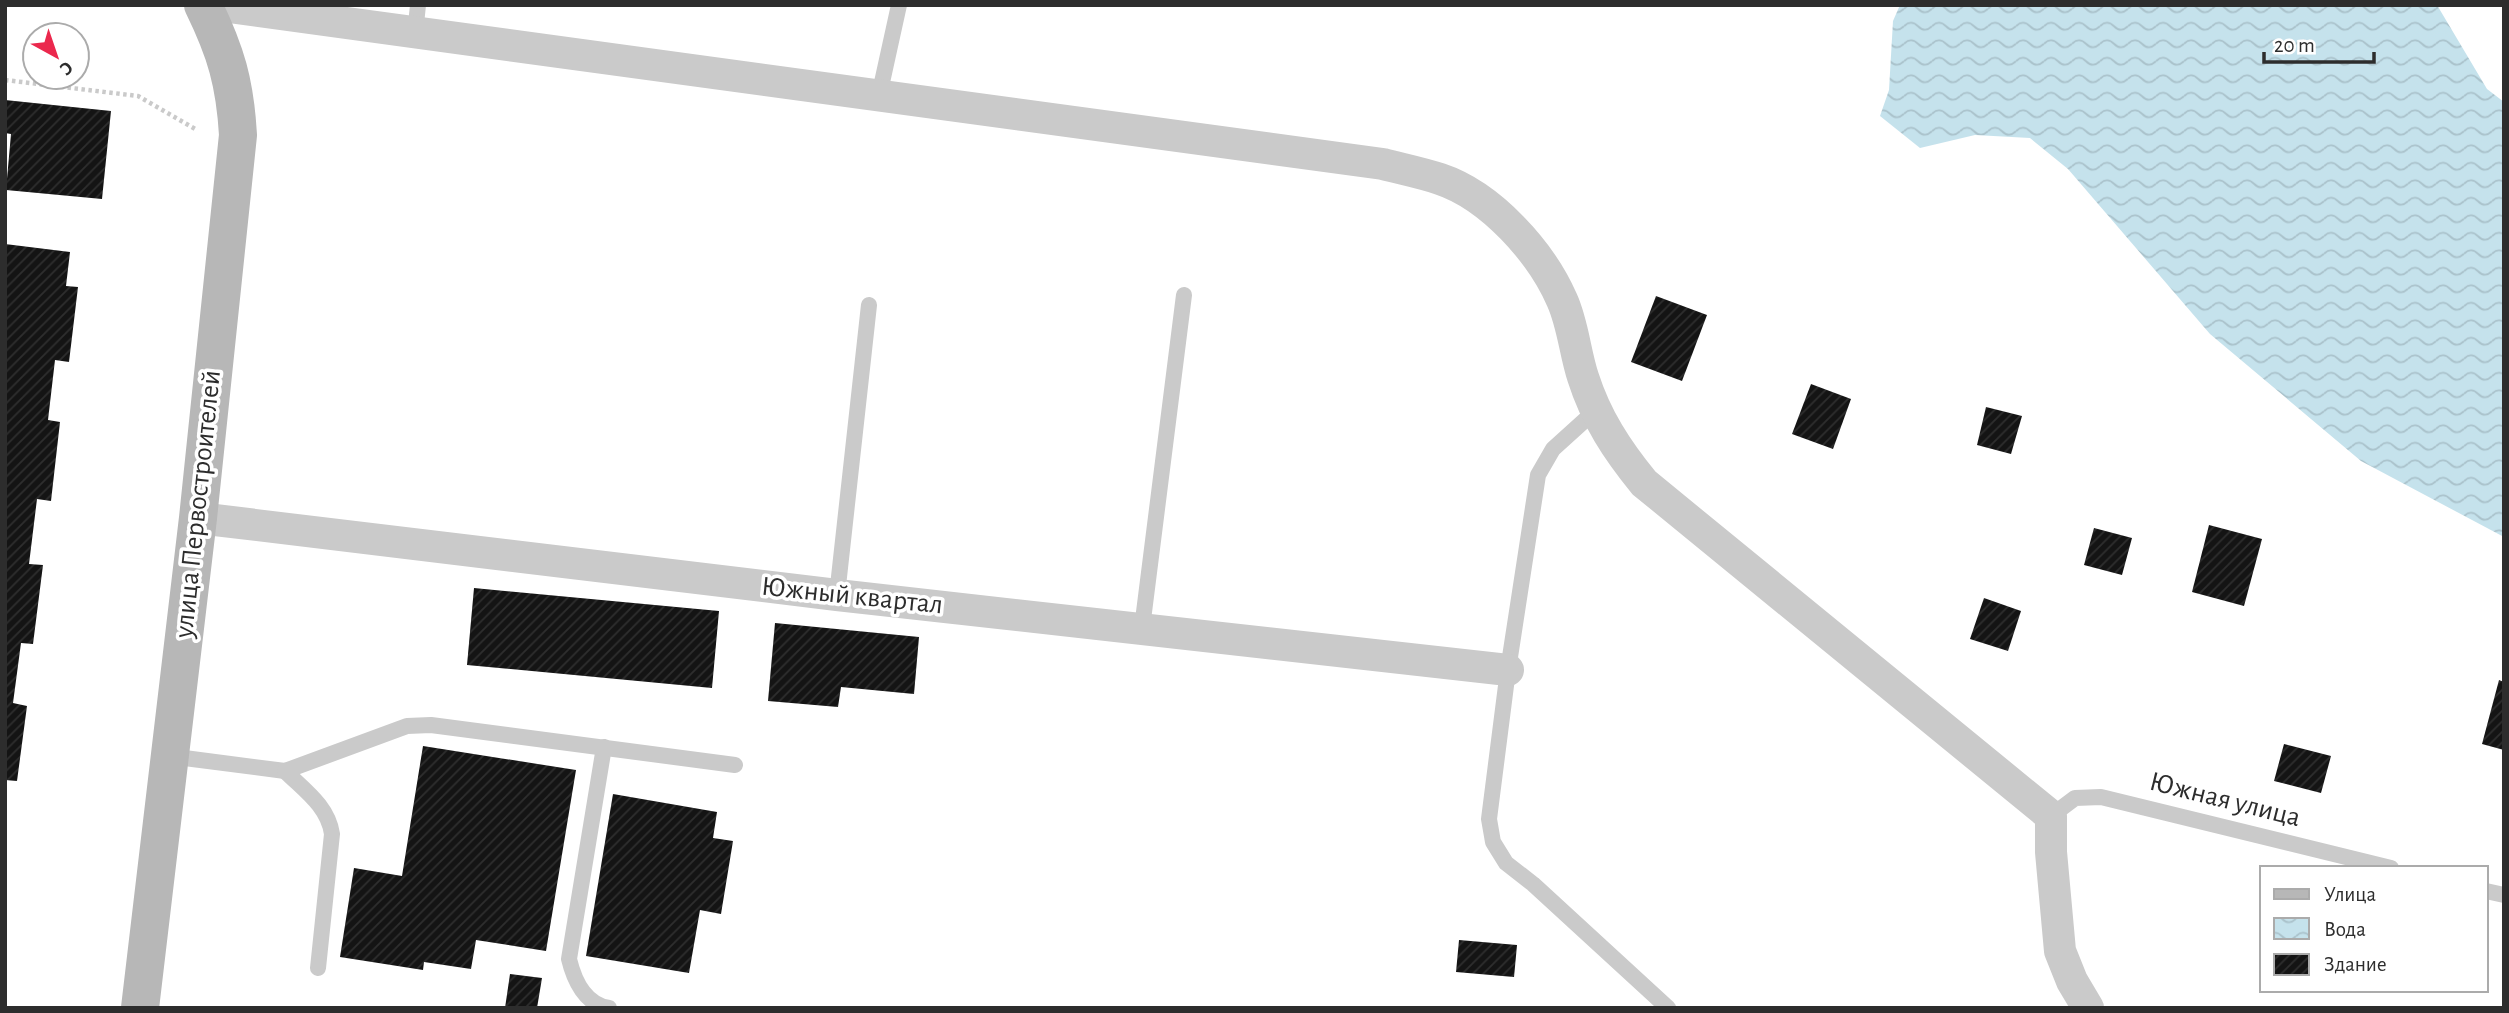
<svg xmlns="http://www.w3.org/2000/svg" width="2509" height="1013" font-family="'Alegreya Sans',sans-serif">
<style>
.water{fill:url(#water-waves)}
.building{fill:url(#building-hatch)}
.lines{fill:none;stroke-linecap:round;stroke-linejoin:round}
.path{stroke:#cacaca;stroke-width:4.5;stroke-dasharray:3.5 3.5;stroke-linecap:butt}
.lane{stroke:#cacaca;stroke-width:16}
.street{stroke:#cacaca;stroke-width:32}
.secondary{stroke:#b7b7b7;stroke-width:38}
.labels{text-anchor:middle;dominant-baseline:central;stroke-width:7;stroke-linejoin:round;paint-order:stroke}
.street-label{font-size:28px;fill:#2d2d2d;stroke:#fff}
</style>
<defs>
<pattern id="water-waves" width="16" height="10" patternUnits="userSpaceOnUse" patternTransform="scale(1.75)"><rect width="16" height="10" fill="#c5e2ec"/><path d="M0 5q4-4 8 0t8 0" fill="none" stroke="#aac2cb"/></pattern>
<pattern id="building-hatch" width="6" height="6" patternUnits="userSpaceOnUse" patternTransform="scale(1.75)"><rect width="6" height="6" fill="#141414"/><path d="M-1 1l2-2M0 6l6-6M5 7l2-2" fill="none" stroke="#2e2e2e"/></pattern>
</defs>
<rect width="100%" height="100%" fill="#fff"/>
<polygon class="water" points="1900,5 2437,5 2487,89 2504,102 2504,537 2361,461 2210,334 2068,169 2030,138 1975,135 1920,148 1880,116 1889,90 1893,21"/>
<g class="building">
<polygon points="5,100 111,111 102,199 6,190 11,134 5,133"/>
<polygon points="5,244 70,252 66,286 78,287 69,362 55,360 48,420 60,422 51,501 37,499 29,564 43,565 33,644 21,643 13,703 27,706 17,781 5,780"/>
<polygon points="1656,296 1707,315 1682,381 1631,362"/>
<polygon points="1811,384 1851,399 1833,449 1792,434"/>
<polygon points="1986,407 2022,416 2011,454 1977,445"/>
<polygon points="2209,525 2262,539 2244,606 2192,592"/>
<polygon points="2094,528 2132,538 2122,575 2084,565"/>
<polygon points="474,588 719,611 712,688 467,665"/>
<polygon points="1984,598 2021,611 2008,651 1970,639"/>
<polygon points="775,623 919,637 914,694 841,687 838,707 768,701"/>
<polygon points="2499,680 2504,682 2504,750 2482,744"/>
<polygon points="2284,744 2331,756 2321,793 2274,781"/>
<polygon points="423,746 576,770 546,951 476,940 471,969 424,962 423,970 340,957 354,868 402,876"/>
<polygon points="613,794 717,812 713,838 733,841 721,914 700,910 689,973 586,956"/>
<polygon points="1459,940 1517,945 1514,977 1456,972"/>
<polygon points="510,974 542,978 537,1008 505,1008"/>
</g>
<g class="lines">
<polyline class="path" points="5,80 138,96 197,130"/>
<g class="lane">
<polyline points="415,34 418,5"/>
<polyline points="879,96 899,5"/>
<polyline points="1595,411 1553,449 1538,475 1508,670 1489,819 1493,842 1506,863 1533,884 1668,1008"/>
<polyline points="837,595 869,305"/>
<polyline points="1142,628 1184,295"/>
<path d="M604,747L569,959C574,980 585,1004 609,1008"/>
<polyline points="169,756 285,771 407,726 431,725 735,765"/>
<path d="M285,771C304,790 328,806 332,834L318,968"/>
<polyline points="2051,816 2075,798 2101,797 2391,868"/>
<polyline points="2486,891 2504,895"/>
</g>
<g class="street">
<path d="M214,5L1383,164C1402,169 1422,173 1440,179C1491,196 1541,252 1562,300C1573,324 1575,353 1583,377C1596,418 1617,450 1644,483L2051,816V852L2060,951L2072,981L2088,1008"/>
<polyline points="198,518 837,595 1508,670"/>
</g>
<path class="secondary" d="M140,1008L198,518L238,135C235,83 226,52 203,5"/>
</g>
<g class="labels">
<g class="street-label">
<text transform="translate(198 504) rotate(-84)">улица Первостроителей</text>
<text transform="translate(852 596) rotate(6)">Южный квартал</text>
<text transform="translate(2225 800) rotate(14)">Южная улица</text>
</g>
</g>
<rect width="2509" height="1013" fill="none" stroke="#2d2d2d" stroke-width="14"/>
<rect x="2260" y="866" width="228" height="126" fill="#ffffff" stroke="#ababab" stroke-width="2"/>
<rect x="2274" y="889" width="35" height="10" fill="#b7b7b7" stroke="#ababab" stroke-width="2"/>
<text x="2324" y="901" font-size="21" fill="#2d2d2d">Улица</text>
<rect x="2274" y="918" width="35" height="21" fill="url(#water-waves)" stroke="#ababab" stroke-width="2"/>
<text x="2324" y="936" font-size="21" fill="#2d2d2d">Вода</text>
<rect x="2274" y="954" width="35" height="21" fill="url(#building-hatch)" stroke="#ababab" stroke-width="2"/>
<text x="2324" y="971" font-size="21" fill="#2d2d2d">Здание</text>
<g transform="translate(56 56) rotate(140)"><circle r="33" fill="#ffffff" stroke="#ababab" stroke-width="2"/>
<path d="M0-5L12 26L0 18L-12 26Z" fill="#eb284d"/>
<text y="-10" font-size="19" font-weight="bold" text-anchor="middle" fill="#2d2d2d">С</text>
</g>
<path d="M2264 52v10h110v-10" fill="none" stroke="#2d2d2d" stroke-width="3.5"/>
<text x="2274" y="52" font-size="21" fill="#2d2d2d" stroke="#ffffff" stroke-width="5" paint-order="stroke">20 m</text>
</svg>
